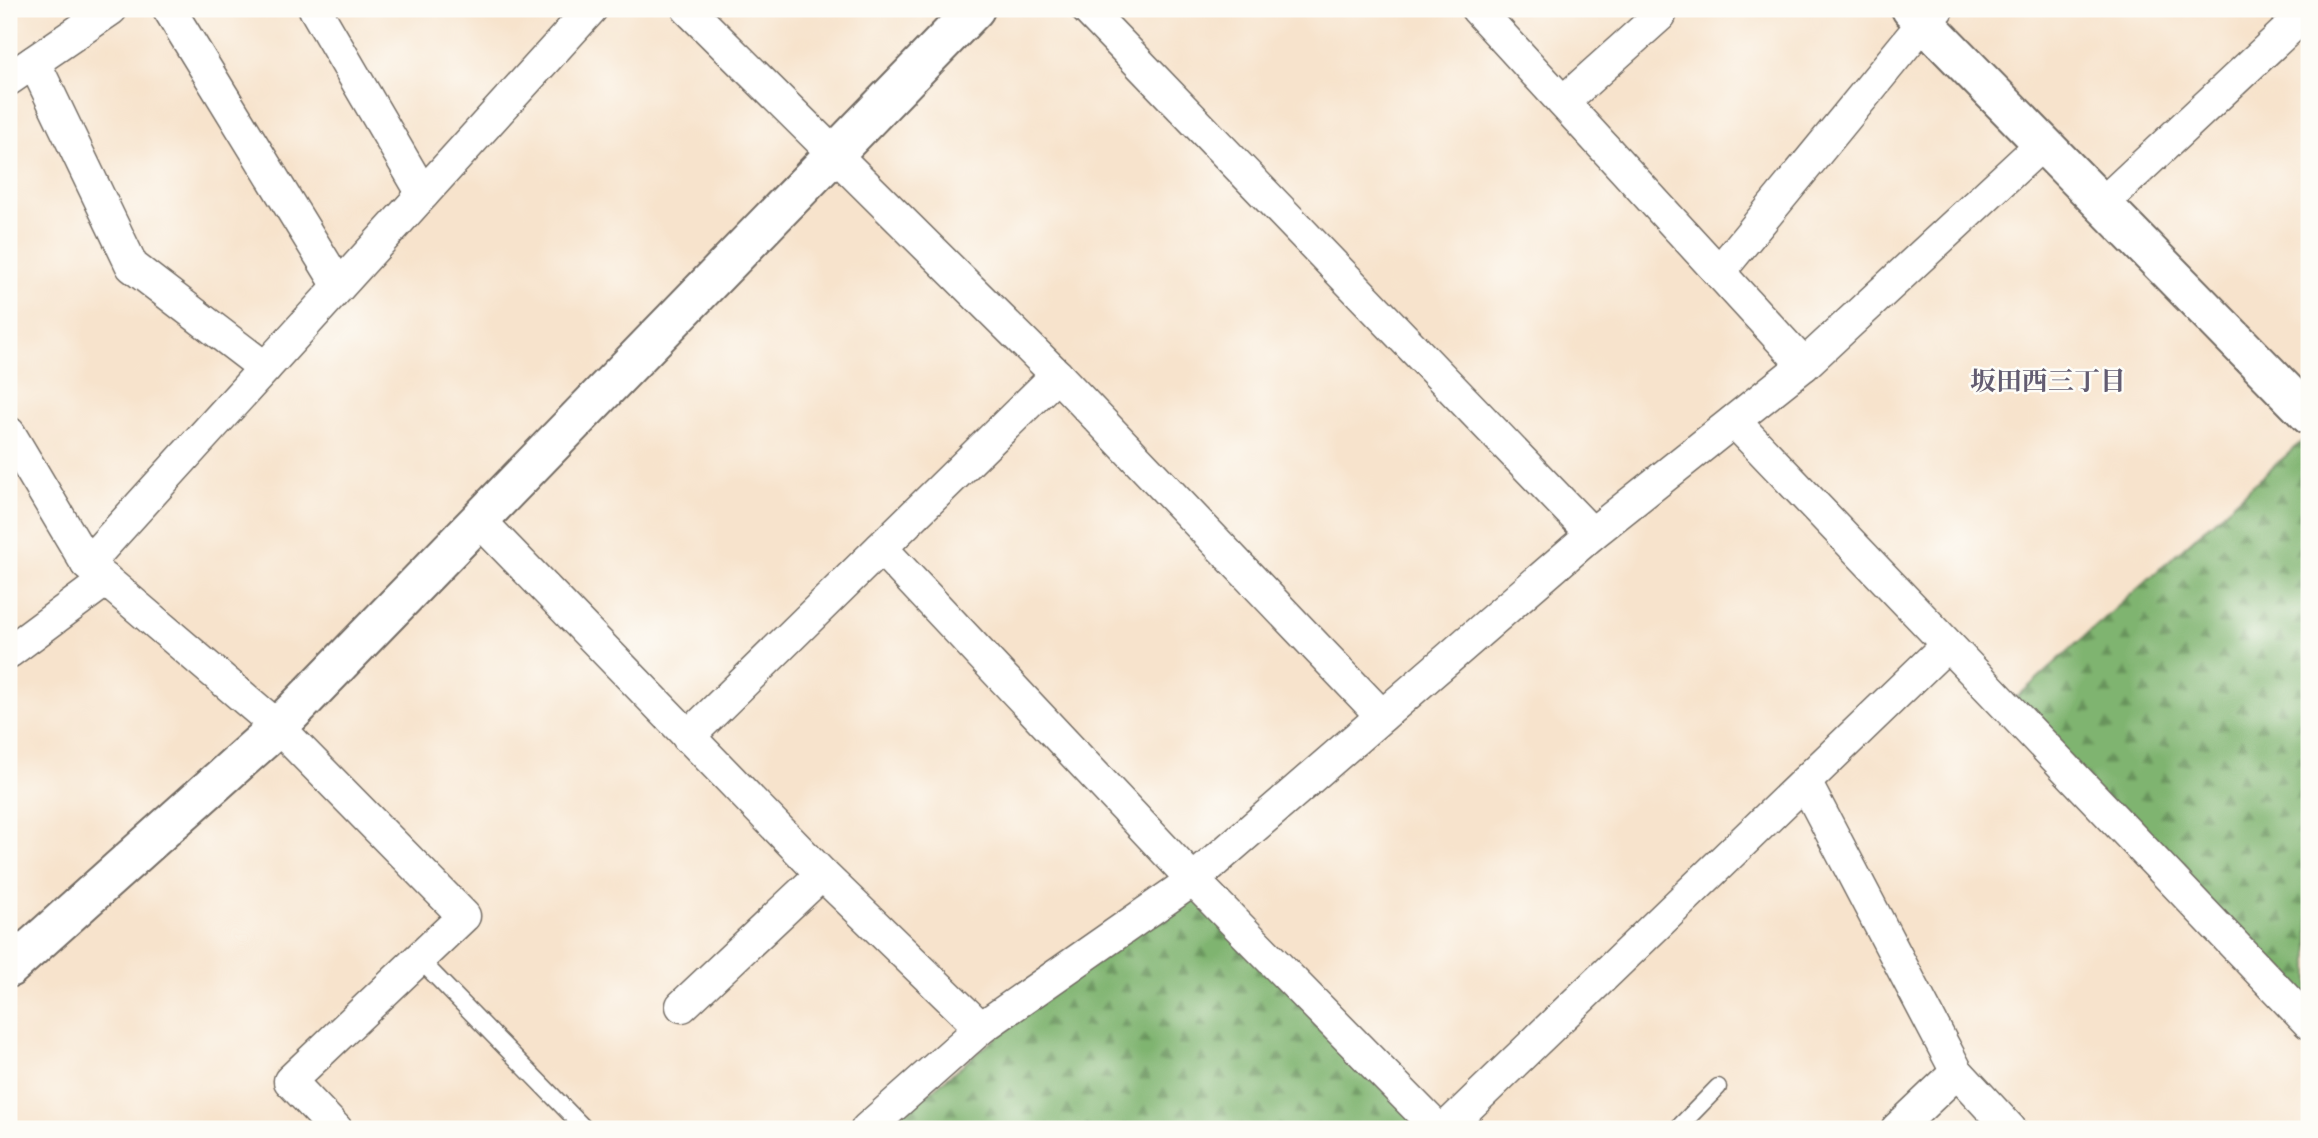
<svg xmlns="http://www.w3.org/2000/svg" width="2318" height="1138" font-family="'IM FELL Double Pica','Noto Serif JP',serif">
<style>
.forest{fill:url(#forest-firs);stroke:#55704e;stroke-width:2}
.lines{fill:none;stroke-linecap:round;stroke-linejoin:round}
.service-casing{stroke:#726b63;stroke-width:19}
.minor-casing{stroke:#726b63;stroke-width:35}
.tertiary-casing{stroke:#726b63;stroke-width:42}
.service{stroke:#fff;stroke-width:16}
.minor{stroke:#fff;stroke-width:32}
.tertiary{stroke:#fff;stroke-width:38}
.labels{text-anchor:middle;dominant-baseline:central;stroke-width:5;stroke-linejoin:round;paint-order:stroke}
.neighbourhood-label{font-size:26px;font-weight:bold;fill:#635c71;stroke:#fdfcf7}
</style>
<defs>
<pattern id="forest-firs" width="22" height="20" patternUnits="userSpaceOnUse" patternTransform="scale(1.75)"><rect width="22" height="20" fill="#7fb470"/><path d="M5 1l3.5 6h-7zM16 11l3.5 6h-7z" fill="#68935c"/></pattern>
</defs>
<rect width="100%" height="100%" fill="#fdfcf7"/>
<filter id="ink" filterUnits="userSpaceOnUse"><feTurbulence type="fractalNoise" baseFrequency=".0143" numOctaves="2"/><feDisplacementMap in="SourceGraphic" scale="14" xChannelSelector="R" yChannelSelector="G"/><feConvolveMatrix kernelMatrix="1 2 1 2 8 2 1 2 1" color-interpolation-filters="sRGB"/></filter>
<filter id="wash" filterUnits="userSpaceOnUse"><feTurbulence type="fractalNoise" baseFrequency=".00686" numOctaves="4" result="noise"/><feDisplacementMap in="SourceGraphic" scale="28" xChannelSelector="R" yChannelSelector="G"/><feGaussianBlur stdDeviation="1.57" result="paint"/><feColorMatrix in="noise" values="0 0 0 0 0 0 0 0 0 0 0 0 0 0 0 0 0 1.4 0 .05"/><feComposite in="paint" operator="in"/></filter>
<g filter="url(#wash)">
<rect width="100%" height="100%" fill="#f7e3cc"/>
<g class="forest">
<polygon points="2309,435 2309,1023 2007,706"/>
<polygon points="1193,880 1438,1129 883,1129"/>
</g>
</g>
<g filter="url(#ink)">
<g class="lines">
<g class="service-casing">
<g id="service">
<polyline points="419,959 585,1129"/>
<polyline points="1677,1129 1718,1087"/>
</g>
</g>
<g class="minor-casing">
<g id="minor">
<polyline points="169,9 339,286"/>
<polyline points="315,9 423,194"/>
<polyline points="688,9 1057,375 1382,716"/>
<polyline points="1087,9 1592,534"/>
<polyline points="1477,9 1804,365"/>
<polyline points="34,62 132,266 265,368"/>
<polyline points="9,79 111,9"/>
<polyline points="1563,102 1660,15"/>
<polyline points="2102,204 2309,10"/>
<polyline points="1720,271 1924,22 1937,9"/>
<polyline points="1734,421 2309,1023"/>
<polyline points="9,433 87,564 278,727 464,916 290,1081 336,1129"/>
<polyline points="479,520 822,874 981,1028"/>
<polyline points="881,548 1193,880 1438,1129"/>
<polyline points="87,564 591,9"/>
<polyline points="9,652 106,580"/>
<polyline points="688,737 1057,375"/>
<polyline points="1805,782 1957,1072 2010,1129"/>
<polyline points="682,1006 822,874"/>
<polyline points="867,1129 981,1028 1193,880 1592,534 1804,365 2043,143"/>
<polyline points="1445,1129 1947,645"/>
<polyline points="1897,1129 1957,1072"/>
</g>
</g>
<g class="tertiary-casing">
<g id="tertiary">
<polyline points="1911,9 2309,415"/>
<polyline points="9,968 278,727 975,9"/>
</g>
</g>
<use href="#service" class="service"/>
<use href="#minor" class="minor"/>
<use href="#tertiary" class="tertiary"/>
</g>
</g>
<g class="labels">
<g class="neighbourhood-label">
<text x="2048" y="382">坂田西三丁目</text>
</g>
</g>
<rect width="2318" height="1138" fill="none" stroke="#fdfcf7" stroke-width="35"/>
</svg>
